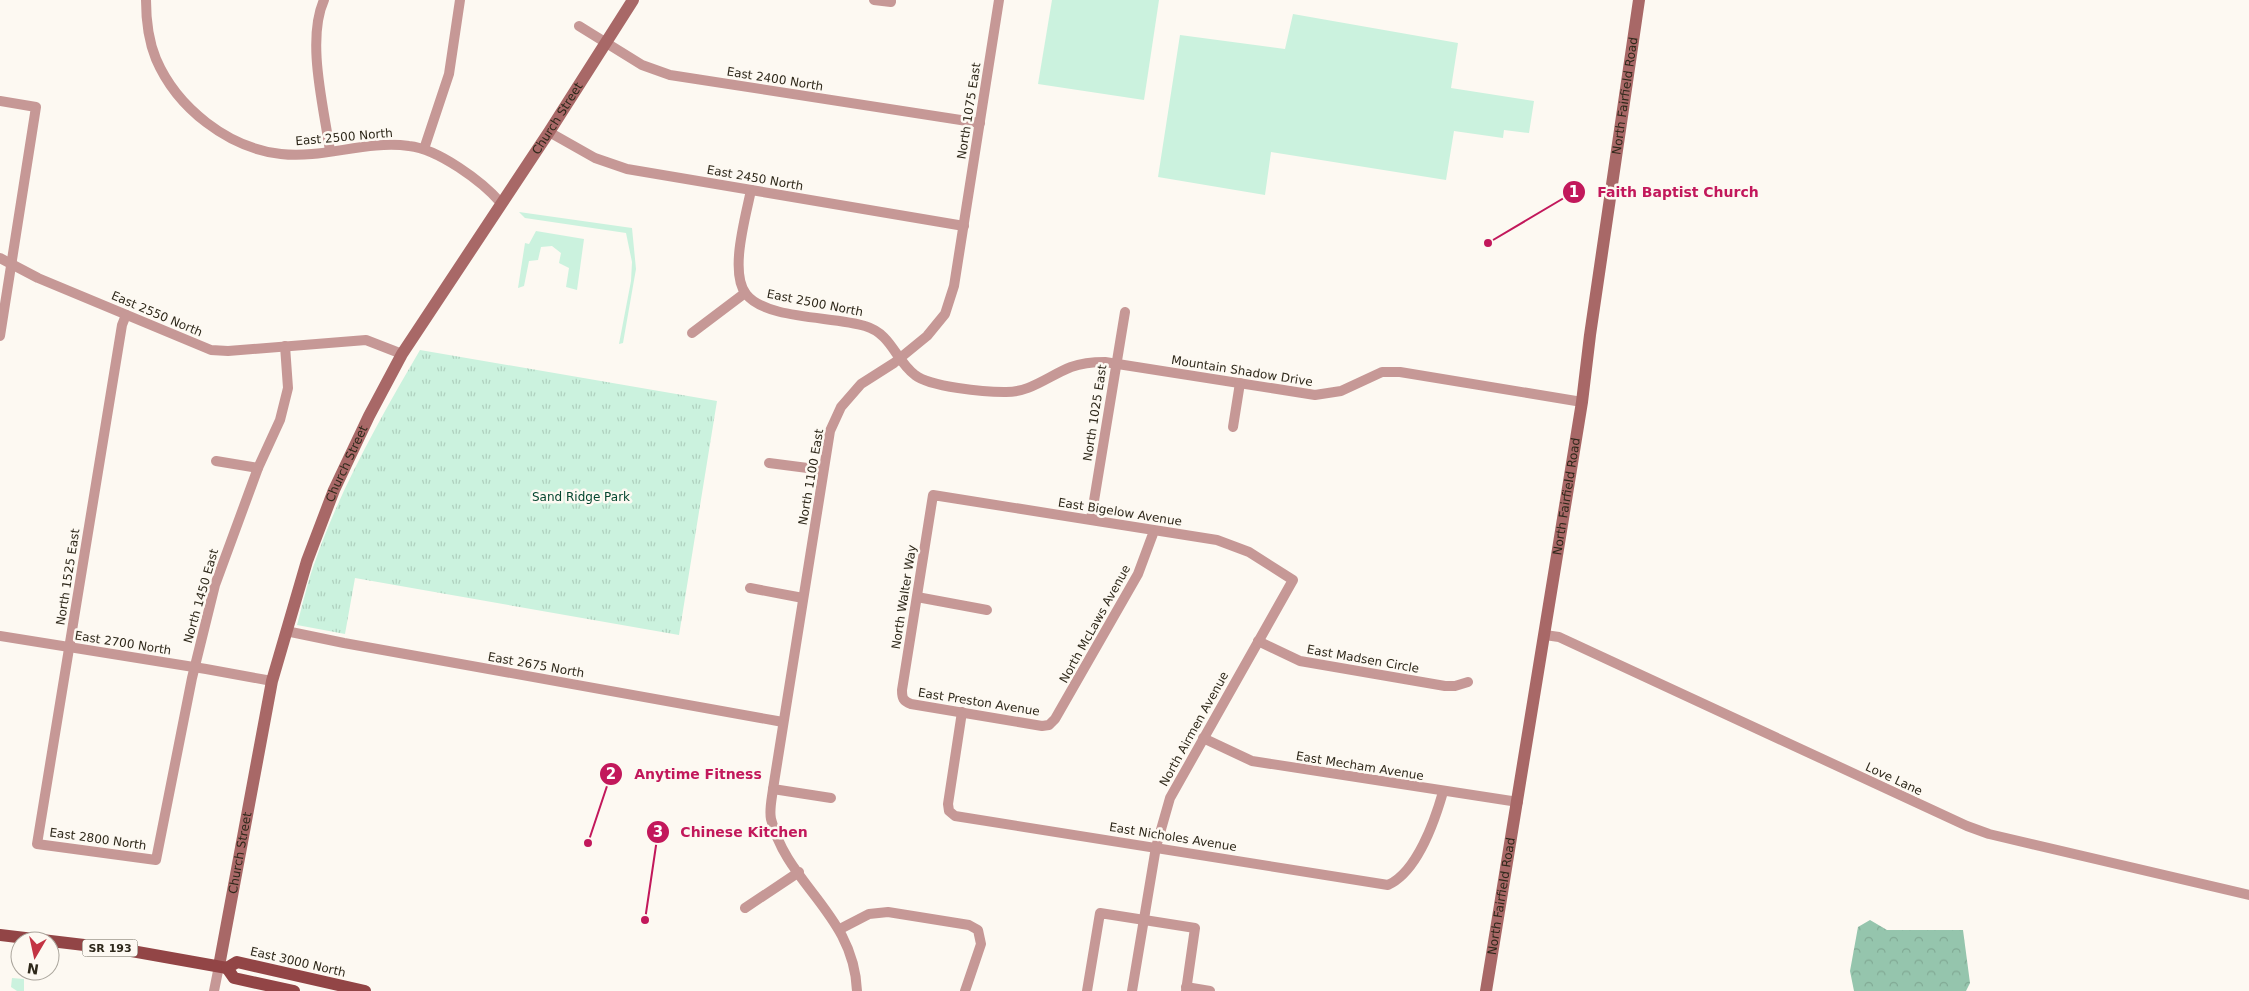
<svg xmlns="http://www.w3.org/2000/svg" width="2249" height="991" font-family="'DejaVu Sans',sans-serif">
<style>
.grass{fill:#cbf2de}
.forest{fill:url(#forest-crowns)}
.park{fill:url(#park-tufts)}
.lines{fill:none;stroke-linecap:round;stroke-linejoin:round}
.street{stroke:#c69896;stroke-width:10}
.secondary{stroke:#a86867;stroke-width:12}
.primary{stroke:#924546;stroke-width:12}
.labels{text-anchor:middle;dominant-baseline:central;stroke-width:5;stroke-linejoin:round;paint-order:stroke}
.shield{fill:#fdf9f2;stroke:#6c675b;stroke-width:1}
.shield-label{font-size:11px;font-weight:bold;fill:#2e281a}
.street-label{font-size:12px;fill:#2e281a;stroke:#fdf9f2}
.park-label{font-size:12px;fill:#03452e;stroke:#fdf9f2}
.leader{fill:none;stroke:#c2185b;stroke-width:2}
.callout-dot{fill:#c2185b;stroke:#fdf9f2;stroke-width:2}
.mark-label{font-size:15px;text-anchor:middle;font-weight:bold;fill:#fff}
.callout-label{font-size:14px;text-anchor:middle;font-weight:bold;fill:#c2185b;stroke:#fdf9f2;stroke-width:5;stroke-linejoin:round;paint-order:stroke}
</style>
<defs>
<pattern id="forest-crowns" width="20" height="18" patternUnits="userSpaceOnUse" patternTransform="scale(1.25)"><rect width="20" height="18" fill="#95c5ad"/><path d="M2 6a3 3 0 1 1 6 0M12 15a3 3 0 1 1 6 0" fill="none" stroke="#81a994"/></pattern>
<pattern id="park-tufts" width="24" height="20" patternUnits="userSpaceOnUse" patternTransform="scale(1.25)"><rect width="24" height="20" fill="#cbf2de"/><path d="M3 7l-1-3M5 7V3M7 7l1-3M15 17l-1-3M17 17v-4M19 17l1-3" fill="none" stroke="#afd0be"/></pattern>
</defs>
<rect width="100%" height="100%" fill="#fdf9f2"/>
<g class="grass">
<polygon points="1052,0 1159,0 1144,100 1038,84"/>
<polygon points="1293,14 1458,43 1451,88 1534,101 1529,133 1504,130 1503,138 1454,131 1446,180 1271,152 1265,195 1158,177 1180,35 1285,49"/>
<polygon points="519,212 632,228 636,269 623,343 619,344 631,281 632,262 626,233 525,218"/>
<polygon points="536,231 584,239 577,290 566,287 569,268 559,263 561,253 552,246 541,247 538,260 529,261 524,286 518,288 525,243 529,244"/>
</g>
<polygon class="forest" points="1870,920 1887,930 1963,930 1970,983 1966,991 1854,991 1850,971 1858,927"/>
<g class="park">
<path d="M420,350L717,401L679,635L355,578L345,634L297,625C303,603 308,580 316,559C342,485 381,417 420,350Z"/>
<polygon points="12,978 24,979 24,991 17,991 11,987"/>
</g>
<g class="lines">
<g class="street">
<path d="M146,0C146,19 149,42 156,59C177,108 228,148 281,154C323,159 366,140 409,146C438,149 482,181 501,203"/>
<path d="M324,0C306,40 324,108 330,151"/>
<polyline points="874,0 891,2 891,0"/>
<polyline points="579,26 642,65 670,75 980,123"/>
<polyline points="0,101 36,107 0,336"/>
<polyline points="549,132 595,158 627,169 964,226"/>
<polyline points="424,149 449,74 460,0"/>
<path d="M751,190C746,216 729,272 746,294C766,320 834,316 865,326C892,334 895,360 915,375C930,387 985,392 1004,392C1030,393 1048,376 1071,367C1082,363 1093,362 1105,362L1315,395L1341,391L1382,372H1400L1582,402"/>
<polyline points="0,258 38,278 211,350 228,351 366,340 402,354"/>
<polyline points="126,315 122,325 37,844 156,860 192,678 215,585 258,468 280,420 288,388 285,346"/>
<polyline points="692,333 745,293"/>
<polyline points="1233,427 1240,383"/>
<polyline points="216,461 258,468"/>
<polyline points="769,463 823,470"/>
<polyline points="1091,519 1125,312"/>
<polyline points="750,588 803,598"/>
<polyline points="917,597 987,610"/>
<polyline points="286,631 344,643 783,722"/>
<polyline points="1545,635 1559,637 1967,826 1989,834 2249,895"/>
<polyline points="0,636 206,669 272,681"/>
<polyline points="1258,641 1300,661 1445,686 1455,686 1468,682"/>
<path d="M962,712L948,804L949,811L955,816L1388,885C1417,872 1435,820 1443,792"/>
<polyline points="1203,738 1252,761 1518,802"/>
<polyline points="773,789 831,798"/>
<polyline points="745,908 799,872"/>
<polyline points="840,929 869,914 888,912 969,925 978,930 981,944 965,991"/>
<polyline points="1186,987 1210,991"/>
<polyline points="214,991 219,966"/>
<path d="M857,991C854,914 787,885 771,819C769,810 772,798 773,789L830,431L841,407L861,384L894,363L927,336L945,314L954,286L999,0"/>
<polyline points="1087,991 1100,913 1195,928 1186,991"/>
<path d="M1132,991L1156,847L1170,798L1293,580L1249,552L1217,540L933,495L902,690C902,698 903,701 911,704L1042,726L1049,725L1055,719L1138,574L1154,531"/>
</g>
<g class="secondary">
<path id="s1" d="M219,966L272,681L307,561L334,490L369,416L402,354L549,132L633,0"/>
<path id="s2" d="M1486,991L1582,402L1590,335L1639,0"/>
</g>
<g class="primary">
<polyline points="0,935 126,950 227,968"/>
<polyline points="294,991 234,978 227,968 237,962 365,991"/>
</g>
</g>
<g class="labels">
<rect class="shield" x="82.5" y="939.5" width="55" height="17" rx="4"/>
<g class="shield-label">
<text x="110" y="948">SR 193</text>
</g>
<g class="street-label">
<text transform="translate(775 79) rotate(9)">East 2400 North</text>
<text stroke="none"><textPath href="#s2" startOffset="906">North Fairfield Road</textPath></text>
<text transform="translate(969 111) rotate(-81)">North 1075 East</text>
<text stroke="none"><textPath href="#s1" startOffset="925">Church Street</textPath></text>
<text transform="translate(344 137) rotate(-5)">East 2500 North</text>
<text transform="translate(755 178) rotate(10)">East 2450 North</text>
<text transform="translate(815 303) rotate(11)">East 2500 North</text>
<text transform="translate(157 314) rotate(23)">East 2550 North</text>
<text transform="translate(1242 371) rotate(9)">Mountain Shadow Drive</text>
<text transform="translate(1095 413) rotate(-81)">North 1025 East</text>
<text stroke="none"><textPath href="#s1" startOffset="520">Church Street</textPath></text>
<text transform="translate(811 477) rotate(-80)">North 1100 East</text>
<text stroke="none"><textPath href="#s2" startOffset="501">North Fairfield Road</textPath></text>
<text transform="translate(1120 512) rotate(9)">East Bigelow Avenue</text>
<text transform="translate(68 577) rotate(-81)">North 1525 East</text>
<text transform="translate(201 596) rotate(-74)">North 1450 East</text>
<text transform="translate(904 597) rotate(-81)">North Walter Way</text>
<text transform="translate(1095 624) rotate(-61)">North McLaws Avenue</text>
<text transform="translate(123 643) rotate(9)">East 2700 North</text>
<text transform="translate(1363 659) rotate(10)">East Madsen Circle</text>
<text transform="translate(536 665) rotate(10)">East 2675 North</text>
<text transform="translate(979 702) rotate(9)">East Preston Avenue</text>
<text transform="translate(1194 729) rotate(-61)">North Airmen Avenue</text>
<text transform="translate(1360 766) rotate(9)">East Mecham Avenue</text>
<text transform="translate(1894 779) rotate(25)">Love Lane</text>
<text transform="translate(1173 837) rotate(9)">East Nicholes Avenue</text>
<text transform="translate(98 839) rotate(8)">East 2800 North</text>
<text stroke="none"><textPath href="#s1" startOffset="115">Church Street</textPath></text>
<text stroke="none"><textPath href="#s2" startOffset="96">North Fairfield Road</textPath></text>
<text transform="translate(298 962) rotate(13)">East 3000 North</text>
</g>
<g class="park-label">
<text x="581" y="497">Sand Ridge Park</text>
</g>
</g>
<path class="leader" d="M1488 243L1574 192M588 843L611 774M645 920L658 832"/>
<g class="callout-dot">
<circle cx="1488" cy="243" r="5"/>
<circle cx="588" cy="843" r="5"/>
<circle cx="645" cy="920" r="5"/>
<circle cx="1574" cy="192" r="12"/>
<circle cx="611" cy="774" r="12"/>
<circle cx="658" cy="832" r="12"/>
</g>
<g class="mark-label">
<text x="1574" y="197">1</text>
<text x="611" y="779">2</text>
<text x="658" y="837">3</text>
</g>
<g class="callout-label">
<text x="1678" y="197">Faith Baptist Church</text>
<text x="698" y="779">Anytime Fitness</text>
<text x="744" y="837">Chinese Kitchen</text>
</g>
<g transform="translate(35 956) rotate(189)"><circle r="24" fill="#fdf9f2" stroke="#aaa59c"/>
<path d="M0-4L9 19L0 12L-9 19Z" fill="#c33343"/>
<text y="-8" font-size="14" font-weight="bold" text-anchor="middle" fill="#2e281a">N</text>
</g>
</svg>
